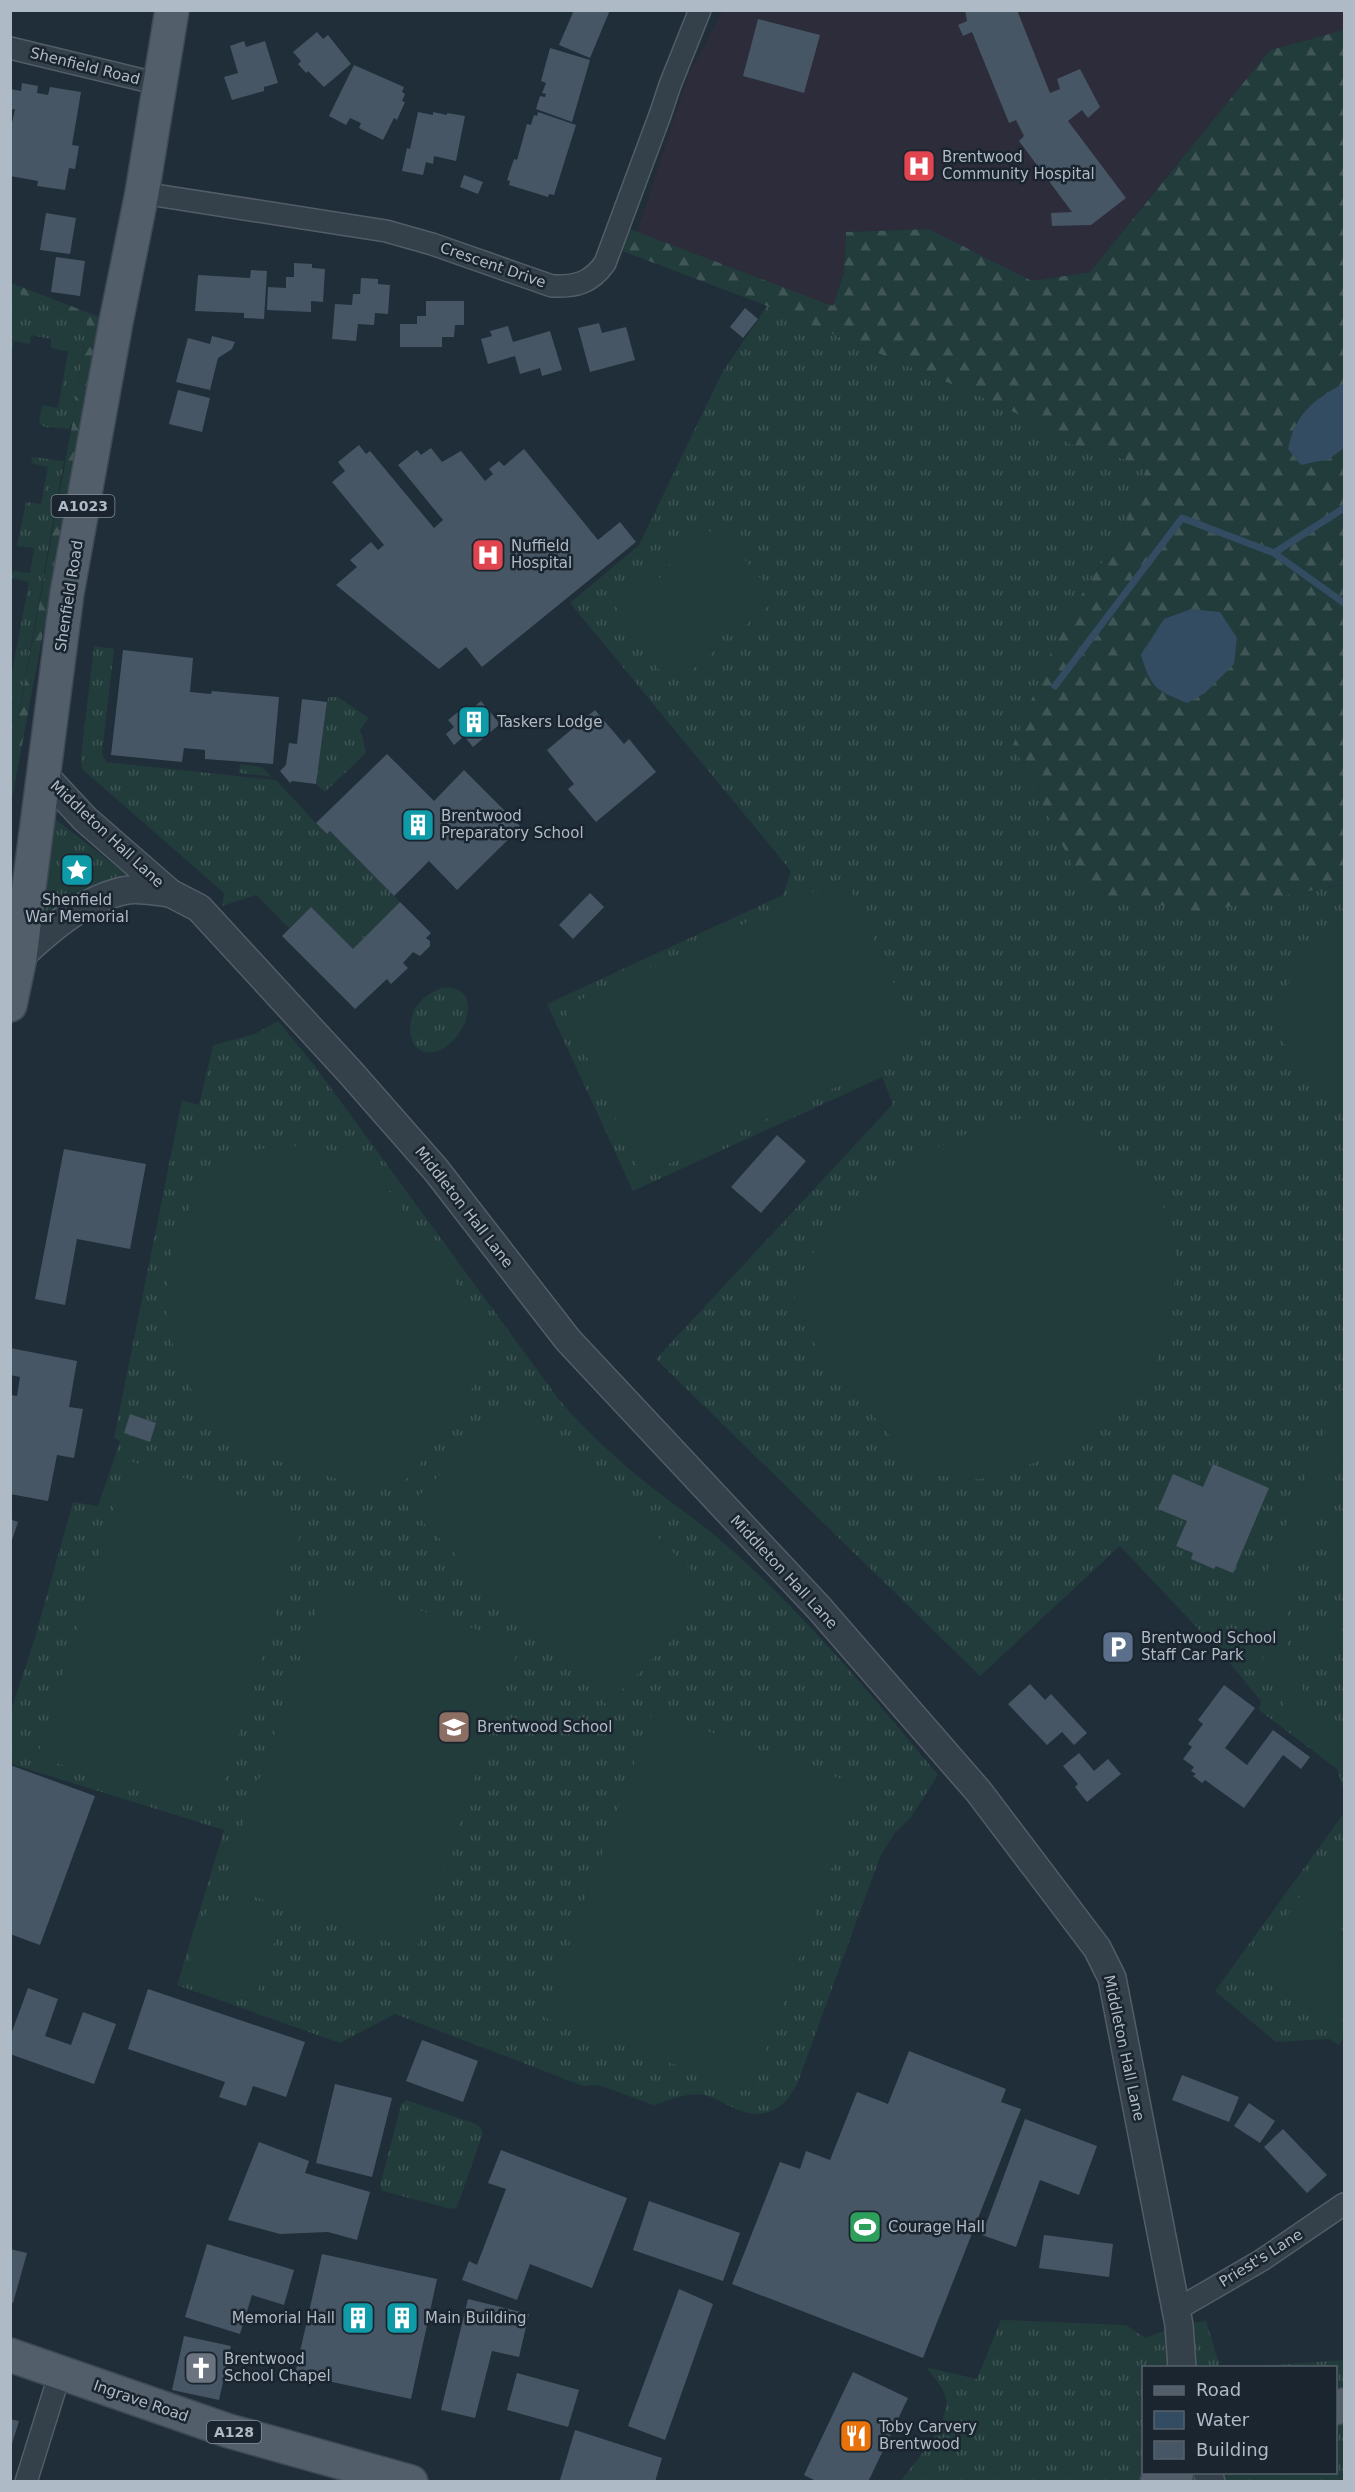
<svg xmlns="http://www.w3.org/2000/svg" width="1355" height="2492" font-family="'DejaVu Sans',sans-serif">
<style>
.medical{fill:#2d2c3b}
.grass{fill:url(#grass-tufts)}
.forest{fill:url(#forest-firs)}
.pitch{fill:#223b3b}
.water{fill:#334c62}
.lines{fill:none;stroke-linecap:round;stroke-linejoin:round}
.stream{stroke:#334c62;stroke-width:7}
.building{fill:#465664}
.minor-casing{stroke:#525d68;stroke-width:24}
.tertiary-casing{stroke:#525d68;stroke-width:30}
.primary-casing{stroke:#3e4954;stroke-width:36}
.minor{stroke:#34404a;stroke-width:21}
.tertiary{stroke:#34404a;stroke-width:27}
.primary{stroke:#525f6b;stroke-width:33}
.labels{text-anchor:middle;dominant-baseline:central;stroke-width:5;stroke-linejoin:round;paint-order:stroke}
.shield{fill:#1a252f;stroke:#828d99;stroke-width:1.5}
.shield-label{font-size:14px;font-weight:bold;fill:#afbac7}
.street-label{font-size:15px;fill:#afbac7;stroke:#1a252f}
.poi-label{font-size:15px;fill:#afbac7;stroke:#1a252f;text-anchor:start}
</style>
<defs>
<pattern id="grass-tufts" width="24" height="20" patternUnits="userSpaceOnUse" patternTransform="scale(1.5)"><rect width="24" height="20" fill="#223b3b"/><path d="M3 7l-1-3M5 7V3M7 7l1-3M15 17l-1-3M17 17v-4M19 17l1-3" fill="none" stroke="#405556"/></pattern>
<pattern id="forest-firs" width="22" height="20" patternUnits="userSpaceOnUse" patternTransform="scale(1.5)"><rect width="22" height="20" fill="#223b3b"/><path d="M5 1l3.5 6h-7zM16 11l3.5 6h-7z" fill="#405556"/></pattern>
</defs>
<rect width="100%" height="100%" fill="#202e3a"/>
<polygon class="medical" points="723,11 1344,11 1344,30 1270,50 1090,272 1032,281 929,229 846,232 844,272 833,307 637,232 689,73"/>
<g class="grass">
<polygon points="11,290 87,321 73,420 69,429 45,427 39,423 42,405 58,408 68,351 51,348 51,339 31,335 30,344 14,341 11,359"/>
<polygon points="767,306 1001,405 1070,444 1148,466 1121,533 1062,625 1329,888 1344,884 1344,1791 1337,1769 1259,1710 1261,1701 1223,1655 1120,1546 980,1676 656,1359 893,1104 882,1077 633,1191 547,1004 783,895 791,871 570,603 639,545 722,373"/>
<polygon points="32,457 64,461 15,735 11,734 11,677 29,582 11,578 13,571 30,573 34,548 17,546 26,502 41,504 48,467 31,463"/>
<polygon points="94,646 114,649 102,753 106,762 276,780 326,834 330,831 400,902 353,949 311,907 289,928 256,895 222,906 224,893 82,769 81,756"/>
<polygon points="328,697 338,697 369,718 359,731 362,734 366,753 325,792 316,784"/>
<polygon points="240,764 262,767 272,777 239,773"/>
<polygon points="50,815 126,874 81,892 38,921"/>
<path d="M442,988C489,983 464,1048 433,1052C407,1055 406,1023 416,1007C422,997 432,992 442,988Z"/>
<path d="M278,1021L314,1065L560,1401C581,1425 604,1447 628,1468C657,1493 689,1514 718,1538C800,1608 869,1692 938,1775L911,1817L894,1834L880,1857L799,2079C788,2106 767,2122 738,2110C728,2106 718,2099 708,2096C689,2091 671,2100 653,2105L599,2085L583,2086L395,2014L340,2043L177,1985L224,1830L11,1764V1710L34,1641L73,1502L98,1506L120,1441L114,1438L182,1100L199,1105L213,1045L255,1034Z"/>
<polygon points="1344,1813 1344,2037 1339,2045 1329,2039 1276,2042 1215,1991"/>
<polygon points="406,2100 476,2124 481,2128 483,2133 457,2207 451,2209 383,2191 380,2186 401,2105"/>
<path d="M1001,2320L1126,2325L1145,2338L1179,2325L1206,2321L1220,2366L1225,2367L1144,2368V2472H1336V2368L1250,2367L1344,2360V2481L900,2482C915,2462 950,2424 946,2399C944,2387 933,2377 926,2367L977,2379Z"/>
</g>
<g class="forest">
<polygon points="1344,30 1344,884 1202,912 1086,893 1013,745 1062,625 1121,533 1148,466 1070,444 1001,405 767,306 612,247 619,225 833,306 844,272 846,232 929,229 1032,281 1090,272 1270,50"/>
<polygon points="11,283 102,318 11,804 11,734 15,734 22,698 73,420 87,322 11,290"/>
</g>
<g class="pitch">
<polygon points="704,525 711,533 718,528 770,590 764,595 771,604 731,637 724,629 711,639 718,648 679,681 672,673 666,678 614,616 619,611 612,603 652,569 659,578 672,567 665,559"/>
<polygon points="845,877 923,1047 642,1176 564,1007"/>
<path d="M1344,916V1107C1328,1093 1304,1073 1291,1055C1256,1003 1309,950 1344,916Z"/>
<path d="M1021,1119C1074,1119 1089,1126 1128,1162C1175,1206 1181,1243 1171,1306C1167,1326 1163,1348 1154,1366C1145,1382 1129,1396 1117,1409C1107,1420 1097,1433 1085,1441C1071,1450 1053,1455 1038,1461C1015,1470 992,1481 967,1479C955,1478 939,1476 928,1471C909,1461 887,1431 872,1414C849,1390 796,1330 795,1297C795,1284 803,1270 809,1260C848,1195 946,1129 1021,1119Z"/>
<path d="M298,1146C322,1148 346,1151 366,1167C383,1181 395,1200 409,1218C428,1242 446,1267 463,1293C469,1301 476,1309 481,1318C485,1328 489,1342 488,1353C487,1375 433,1445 418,1467C398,1496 363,1488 334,1478C297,1466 234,1453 209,1422C199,1411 194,1395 188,1381C178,1357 166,1334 166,1308C165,1255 188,1182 238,1156C256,1147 278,1147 298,1146Z"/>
<path d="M1344,1387V1454L1290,1586L1286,1630L1290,1661L1303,1690L1323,1715L1344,1731V1756C1283,1726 1252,1667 1260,1599C1264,1571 1279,1543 1289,1517C1308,1474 1326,1430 1344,1387Z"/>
<polygon points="517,1397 716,1595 607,1705 408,1507"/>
<polygon points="129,1461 306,1516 214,1812 37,1757"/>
<polygon points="1344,1514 1344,1583 1319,1571"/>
<polygon points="327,1579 520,1644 416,1951 223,1886"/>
<polygon points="1344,1608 1344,1627 1312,1659 1303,1650"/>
<polygon points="653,1712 861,1786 751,2092 543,2017"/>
<polygon points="1338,1839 1344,1843 1344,1924 1324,1954 1281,1925"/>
<polygon points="211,1898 281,1922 254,2002 184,1978"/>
<polygon points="1281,1928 1344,1971 1344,2017 1337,2029 1252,1971"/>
<polygon points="1344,1929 1344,1967 1327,1955"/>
</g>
<g class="water">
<path d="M1344,383V448L1329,459L1301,465L1288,449C1295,413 1314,400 1344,383Z"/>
<path d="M1191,609L1220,612L1237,638L1234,664L1205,693L1187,703C1155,690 1151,688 1141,655L1164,619Z"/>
</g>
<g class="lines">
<g class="stream">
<polyline points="1274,553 1344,508"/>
<polyline points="1055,686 1182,518 1274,553 1344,603"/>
</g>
</g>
<g class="building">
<polygon points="574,10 610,10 590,58 559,45"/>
<polygon points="965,10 1017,10 1050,93 1060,89 1057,79 1080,69 1100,107 1088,118 1082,110 1068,121 1126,198 1091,225 1052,226 1051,213 1072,212 1019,141 1024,136 1016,120 1009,123 972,32 963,36 958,25 967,21"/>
<polygon points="758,19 820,35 804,93 743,76"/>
<polygon points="317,32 323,39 328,35 351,64 324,87 308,71 306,73 298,64 301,61 293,52"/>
<polygon points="244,41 246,47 265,41 278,83 264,87 264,91 232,100 224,77 238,73 230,46"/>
<polygon points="550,48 590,60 572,122 536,109 540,96 545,97 546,94 542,93 546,83 541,81"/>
<polygon points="354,65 404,87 402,92 405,94 402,101 405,102 397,120 394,118 383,140 359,128 361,123 350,118 346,125 329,116"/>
<polygon points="22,83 38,86 37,93 48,95 50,87 81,92 72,145 79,146 75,169 69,168 65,190 37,186 38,181 10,176 10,132 15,109 10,110 10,89 21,91"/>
<polygon points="418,112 433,115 433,112 447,115 447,113 465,116 456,161 434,156 433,164 426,162 423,175 402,171 407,148 410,149"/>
<polygon points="538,112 576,125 554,195 549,194 548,197 509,185 510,181 507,180 514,159 517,160 527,124 531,125 534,115 537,116"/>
<polygon points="464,175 483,182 478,194 460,187"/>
<polygon points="46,213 76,218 70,254 40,250"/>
<polygon points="56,257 85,261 80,296 51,292"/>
<polygon points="294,263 312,264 312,268 325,269 323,302 311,301 311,312 267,310 268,287 286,288 286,277 294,277"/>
<polygon points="251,270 267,271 264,319 244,318 244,313 195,311 198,275 250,278"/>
<polygon points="361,278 378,279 378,284 390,285 388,314 375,313 374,325 358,324 356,341 332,339 335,304 352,305 353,294 360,294"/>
<polygon points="426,301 464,301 464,325 455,325 454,337 442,337 442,347 400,347 400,324 417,324 417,316 426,316"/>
<polygon points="745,308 758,319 743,338 730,327"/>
<polygon points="599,323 602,333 626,327 635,360 590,372 578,328"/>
<polygon points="508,326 513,342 550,331 562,370 542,376 540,368 520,374 515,356 488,364 481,339 492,336 490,331"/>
<polygon points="212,336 235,342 232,349 218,358 210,390 176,382 188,338 210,344"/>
<polygon points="178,390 210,398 202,432 169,424"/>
<polygon points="359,445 366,454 370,451 434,528 443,520 398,465 417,450 421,455 431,448 442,462 461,451 485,481 493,474 489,469 499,461 504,466 524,449 598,540 620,522 636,542 482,667 466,647 439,669 336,585 357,567 350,560 371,542 378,550 384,545 332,482 345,471 338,462"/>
<polygon points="123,650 193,658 190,692 211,694 212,691 279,697 273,764 205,759 205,750 184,748 182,762 111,755"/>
<polygon points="302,699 327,702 316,784 292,781 290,783 280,771 286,765 289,743 297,744"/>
<polygon points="481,701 500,724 473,747 464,736 454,745 446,734 454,727 448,720 458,712 462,717"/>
<polygon points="595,710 624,744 629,739 656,772 596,822 568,789 574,784 547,750"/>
<polygon points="387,754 434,801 464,770 521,827 457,890 429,861 394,896 330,831 327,834 316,823"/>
<polygon points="590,893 604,907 573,939 559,925"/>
<polygon points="400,902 431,933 426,938 430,941 430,946 420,956 413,952 403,963 408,968 391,984 387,979 355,1009 282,936 311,907 353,949"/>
<polygon points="777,1135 806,1161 761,1213 731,1187"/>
<polygon points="64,1149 146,1164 130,1249 77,1239 65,1305 35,1299"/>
<polygon points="10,1348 77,1361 69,1407 83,1409 74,1458 57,1455 48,1501 10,1494 10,1395 17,1396 20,1377 10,1375"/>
<polygon points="130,1414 156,1423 150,1442 124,1433"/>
<polygon points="1213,1464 1269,1488 1233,1573 1216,1566 1214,1569 1191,1559 1193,1553 1176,1546 1187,1521 1158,1509 1173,1474 1203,1487"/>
<polygon points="10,1519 18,1522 11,1543 10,1543"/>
<polygon points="1030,1684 1045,1700 1051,1694 1087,1733 1074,1745 1062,1732 1047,1745 1008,1704"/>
<polygon points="1224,1685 1255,1708 1225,1748 1247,1765 1273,1730 1310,1757 1301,1769 1283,1755 1244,1808 1205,1780 1202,1783 1193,1776 1196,1774 1191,1771 1194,1767 1183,1759 1192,1747 1188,1744 1203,1724 1198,1720"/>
<polygon points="1079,1753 1094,1771 1108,1759 1121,1774 1087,1802 1075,1787 1078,1784 1063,1766"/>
<polygon points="10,1765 95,1796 40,1945 10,1934"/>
<polygon points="28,1988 58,1999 45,2036 71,2045 83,2012 116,2024 94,2084 10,2054 10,2037"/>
<polygon points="148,1989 305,2042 286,2097 253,2086 246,2106 219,2097 225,2082 128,2049"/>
<polygon points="422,2040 478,2061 463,2102 406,2081"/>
<polygon points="909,2051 1006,2089 1001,2102 1021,2109 923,2358 732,2284 780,2162 800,2169 806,2151 830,2160 857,2092 888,2104"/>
<polygon points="1182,2075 1239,2097 1229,2122 1172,2100"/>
<polygon points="335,2084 392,2098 372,2177 316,2163"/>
<polygon points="1249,2103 1275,2121 1260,2143 1234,2126"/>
<polygon points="1025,2119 1097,2146 1079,2195 1040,2180 1016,2247 982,2235"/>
<polygon points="1283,2129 1327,2175 1307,2193 1264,2147"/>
<polygon points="259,2142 309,2161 305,2173 370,2192 357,2240 328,2232 280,2234 228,2220"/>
<polygon points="501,2150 627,2198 592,2288 530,2264 517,2300 462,2280 469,2261 477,2265 506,2189 488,2183"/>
<polygon points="649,2201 740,2233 723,2281 633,2250"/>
<polygon points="1044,2235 1113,2244 1109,2277 1039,2268"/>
<polygon points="207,2244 294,2270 284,2305 252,2295 240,2334 185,2317"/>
<polygon points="10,2249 27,2253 13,2303 10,2303"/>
<polygon points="322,2254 437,2279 411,2399 295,2374"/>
<polygon points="679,2289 713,2304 665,2440 628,2426"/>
<polygon points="468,2299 529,2314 519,2357 492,2351 475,2418 441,2410"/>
<polygon points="184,2336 231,2346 219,2400 172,2390"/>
<polygon points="853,2372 908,2398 868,2482 818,2482 804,2475"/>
<polygon points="517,2373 579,2390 568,2427 507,2410"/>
<polygon points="10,2419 19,2421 11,2447 10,2447"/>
<polygon points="575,2430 662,2458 655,2482 560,2480"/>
</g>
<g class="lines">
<g class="minor-casing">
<g id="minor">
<polyline points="10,48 159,84"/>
<path d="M142,193L386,231L432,244L552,286C576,287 591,283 605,263L660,115L670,85L700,10"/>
<polyline points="1176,2310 1262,2260 1344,2204"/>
<polyline points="26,2482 60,2373"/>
</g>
</g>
<g class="tertiary-casing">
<g id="tertiary">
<polyline points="44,775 85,819 170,893 199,908 350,1072 436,1170 568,1340 819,1608 979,1792 1097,1948 1112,1978 1179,2325 1182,2368"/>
<path d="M20,957C50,929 86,897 128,890C141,888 157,892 170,893"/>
<polyline points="1207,2472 1211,2482"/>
</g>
</g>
<g class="primary-casing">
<g id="primary">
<polyline points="10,1005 20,957 67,593 116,322 142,193 172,10"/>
<polyline points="10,2355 229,2431 411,2482"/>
<polyline points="1336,2408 1344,2405"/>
<polyline points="1157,2482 1177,2472"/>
</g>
</g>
<use href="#minor" class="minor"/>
<use href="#tertiary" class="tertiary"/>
<use href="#primary" class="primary"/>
</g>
<defs>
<g id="hospital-square" transform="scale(1.725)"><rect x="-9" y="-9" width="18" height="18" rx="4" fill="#e0444e" stroke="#1a252f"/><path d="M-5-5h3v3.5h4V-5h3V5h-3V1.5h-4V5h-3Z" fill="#fff"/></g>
<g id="building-square" transform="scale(1.725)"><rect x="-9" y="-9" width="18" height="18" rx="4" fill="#0f9aa8" stroke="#1a252f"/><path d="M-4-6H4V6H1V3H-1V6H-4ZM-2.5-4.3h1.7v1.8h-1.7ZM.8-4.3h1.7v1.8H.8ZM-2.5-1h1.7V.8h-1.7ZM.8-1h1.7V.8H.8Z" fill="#fff"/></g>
<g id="sight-square" transform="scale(1.725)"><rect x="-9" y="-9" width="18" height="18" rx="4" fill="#0f9aa8" stroke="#1a252f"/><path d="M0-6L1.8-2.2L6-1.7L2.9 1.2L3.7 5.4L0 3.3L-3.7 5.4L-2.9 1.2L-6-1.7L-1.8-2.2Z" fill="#fff"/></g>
<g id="parking-square" transform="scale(1.725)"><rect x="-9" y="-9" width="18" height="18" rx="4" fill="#5c6f8a" stroke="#1a252f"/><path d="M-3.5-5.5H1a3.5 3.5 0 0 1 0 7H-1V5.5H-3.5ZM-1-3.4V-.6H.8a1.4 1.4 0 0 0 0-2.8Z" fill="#fff"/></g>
<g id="school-square" transform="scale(1.725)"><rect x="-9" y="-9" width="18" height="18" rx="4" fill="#8d6e63" stroke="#1a252f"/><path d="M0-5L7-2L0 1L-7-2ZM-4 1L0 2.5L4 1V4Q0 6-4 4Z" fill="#fff"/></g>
<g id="stadium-square" transform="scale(1.725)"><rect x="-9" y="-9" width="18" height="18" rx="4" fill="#2e9e5b" stroke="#1a252f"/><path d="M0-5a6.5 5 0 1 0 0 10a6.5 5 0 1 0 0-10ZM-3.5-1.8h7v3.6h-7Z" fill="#fff"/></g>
<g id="church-square" transform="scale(1.725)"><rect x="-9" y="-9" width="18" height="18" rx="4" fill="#6b7280" stroke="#1a252f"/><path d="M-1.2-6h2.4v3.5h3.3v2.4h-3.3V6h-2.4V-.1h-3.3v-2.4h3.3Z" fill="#fff"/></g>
<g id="restaurant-square" transform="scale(1.725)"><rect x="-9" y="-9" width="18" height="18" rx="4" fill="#e8710a" stroke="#1a252f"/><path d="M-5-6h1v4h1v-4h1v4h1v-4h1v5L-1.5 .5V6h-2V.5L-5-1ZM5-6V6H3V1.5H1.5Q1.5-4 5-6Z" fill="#fff"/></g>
</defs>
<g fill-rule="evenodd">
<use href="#hospital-square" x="919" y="166"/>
<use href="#hospital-square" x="488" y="555"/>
<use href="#building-square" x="474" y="722"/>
<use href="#building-square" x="418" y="825"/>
<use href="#sight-square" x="77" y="870"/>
<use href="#parking-square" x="1118" y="1647"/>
<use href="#school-square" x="454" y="1727"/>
<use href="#stadium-square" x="865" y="2227"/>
<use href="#building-square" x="358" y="2318"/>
<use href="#building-square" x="402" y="2318"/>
<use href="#church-square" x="201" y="2368"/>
<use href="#restaurant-square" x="856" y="2436"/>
</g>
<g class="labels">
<g class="shield">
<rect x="51.5" y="495" width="63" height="22" rx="4.5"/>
<rect x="207" y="2421" width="54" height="22" rx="4.5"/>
</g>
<g class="shield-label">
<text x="83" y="506">A1023</text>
<text x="234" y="2432">A128</text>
</g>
<g class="street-label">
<text transform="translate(85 66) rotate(14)">Shenfield Road</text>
<text transform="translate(493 265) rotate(19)">Crescent Drive</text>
<text transform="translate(69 596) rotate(-81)">Shenfield Road</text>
<text transform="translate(107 834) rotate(43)">Middleton Hall Lane</text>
<text transform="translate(464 1207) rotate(52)">Middleton Hall Lane</text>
<text transform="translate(784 1572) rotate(47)">Middleton Hall Lane</text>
<text transform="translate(1124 2048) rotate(78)">Middleton Hall Lane</text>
<text transform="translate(1261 2258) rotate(-32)">Priest's Lane</text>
<text transform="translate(141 2401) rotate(19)">Ingrave Road</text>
</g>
<g class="poi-label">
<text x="942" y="157">Brentwood<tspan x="942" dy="17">Community Hospital</tspan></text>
<text x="511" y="546">Nuffield<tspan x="511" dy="17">Hospital</tspan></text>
<text x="497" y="722">Taskers Lodge</text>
<text x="441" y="816">Brentwood<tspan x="441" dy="17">Preparatory School</tspan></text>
<text x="77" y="900" text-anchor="middle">Shenfield<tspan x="77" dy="17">War Memorial</tspan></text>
<text x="1141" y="1638">Brentwood School<tspan x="1141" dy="17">Staff Car Park</tspan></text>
<text x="477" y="1727">Brentwood School</text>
<text x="888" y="2227">Courage Hall</text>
<text x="335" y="2318" text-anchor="end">Memorial Hall</text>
<text x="425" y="2318">Main Building</text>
<text x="224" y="2359">Brentwood<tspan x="224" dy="17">School Chapel</tspan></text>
<text x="879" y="2427">Toby Carvery<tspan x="879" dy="17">Brentwood</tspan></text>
</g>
</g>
<rect width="1355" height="2492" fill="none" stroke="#afbac7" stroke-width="24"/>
<rect x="1142" y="2366" width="195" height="108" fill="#1a252f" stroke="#56616c" stroke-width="1.5"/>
<rect x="1154" y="2386" width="30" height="9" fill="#525f6b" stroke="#56616c" stroke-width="1.5"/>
<text x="1196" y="2396" font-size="18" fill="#afbac7">Road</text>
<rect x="1154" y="2411" width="30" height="18" fill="#334c62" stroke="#56616c" stroke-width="1.5"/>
<text x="1196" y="2426" font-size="18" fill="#afbac7">Water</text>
<rect x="1154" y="2441" width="30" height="18" fill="#465664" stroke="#56616c" stroke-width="1.5"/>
<text x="1196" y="2456" font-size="18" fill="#afbac7">Building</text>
</svg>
